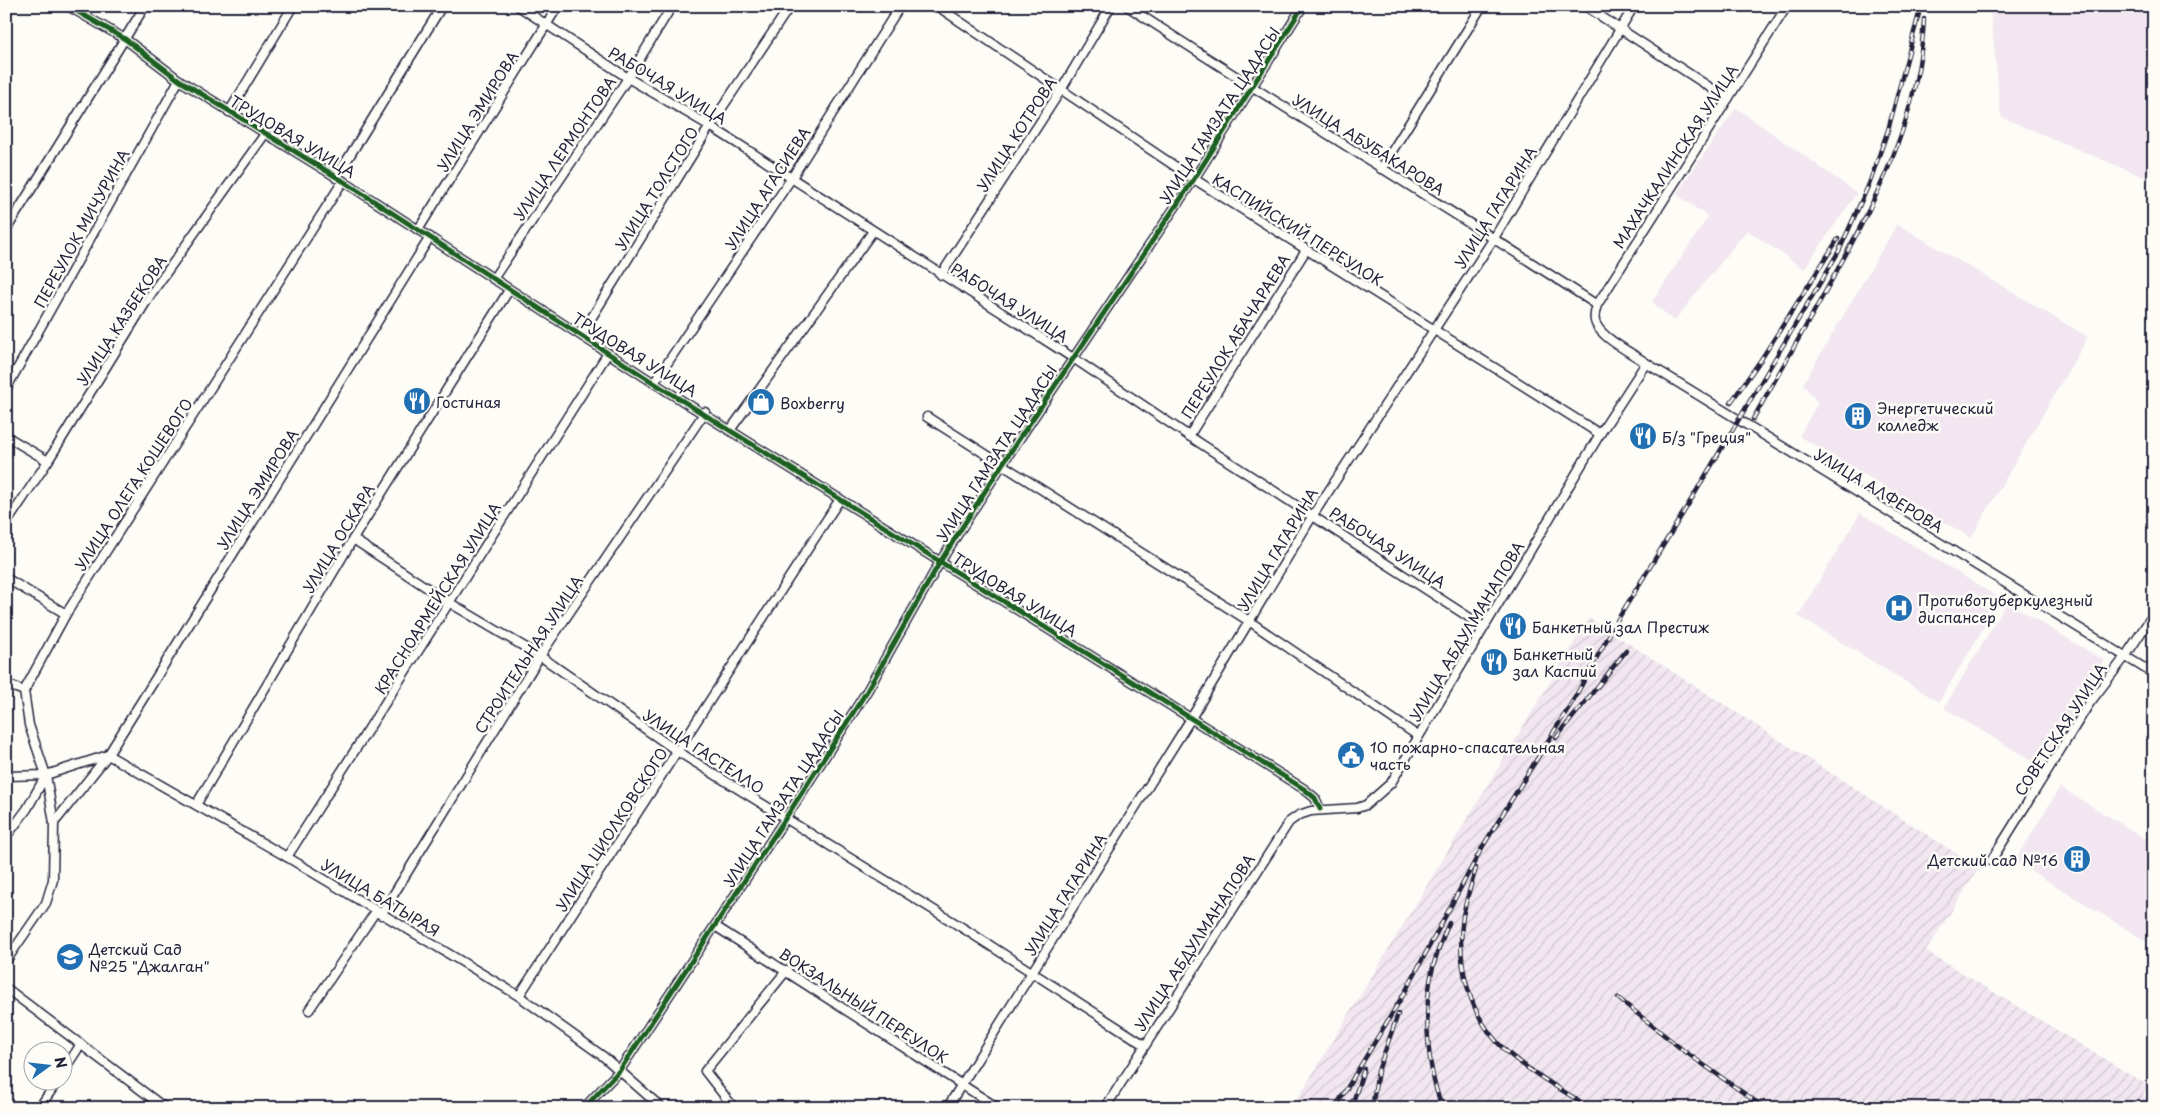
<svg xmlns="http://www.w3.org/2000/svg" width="2160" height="1114" font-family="'Playpen Sans',sans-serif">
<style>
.built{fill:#f2e7f0}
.industrial{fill:url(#industrial-furrows)}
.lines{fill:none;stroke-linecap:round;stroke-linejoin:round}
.street-casing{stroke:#22223b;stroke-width:11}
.street{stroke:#fdfcf7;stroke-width:8}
.rail-casing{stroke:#22223b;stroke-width:4.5}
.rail{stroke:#fdfcf7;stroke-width:2.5;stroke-dasharray:8;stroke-linecap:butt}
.cycleway-casing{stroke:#fdfcf7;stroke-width:8}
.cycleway{stroke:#1b5e20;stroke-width:5}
.labels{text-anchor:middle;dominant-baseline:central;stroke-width:5;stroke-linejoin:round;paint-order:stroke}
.street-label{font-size:15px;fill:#22223b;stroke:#fdfcf7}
.poi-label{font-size:15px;fill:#22223b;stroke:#fdfcf7;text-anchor:start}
</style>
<defs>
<pattern id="industrial-furrows" width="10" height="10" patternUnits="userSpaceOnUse" patternTransform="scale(1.25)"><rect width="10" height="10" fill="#f2e7f0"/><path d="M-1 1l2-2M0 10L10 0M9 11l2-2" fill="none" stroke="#cfc6cf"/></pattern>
</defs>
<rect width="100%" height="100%" fill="#fdfcf7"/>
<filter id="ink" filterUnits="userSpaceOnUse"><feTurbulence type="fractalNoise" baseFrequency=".02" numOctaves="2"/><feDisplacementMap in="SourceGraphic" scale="10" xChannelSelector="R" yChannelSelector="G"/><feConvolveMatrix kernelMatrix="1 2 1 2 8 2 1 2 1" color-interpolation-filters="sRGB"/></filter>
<g filter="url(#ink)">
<g class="built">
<polygon points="1990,6 2154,6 2153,181 2001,117"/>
<polygon points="1736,108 1857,193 1804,269 1747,230 1674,321 1652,302 1708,217 1676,194"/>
<polygon points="1897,224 2088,337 1971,538 1799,436 1818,403 1803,384"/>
<polygon points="1860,513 2001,599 1939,702 1798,616"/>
<polygon points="2007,602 2105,661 2042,767 1944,708"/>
<polygon points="2060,787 2154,844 2154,946 2015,861"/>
</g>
<polygon class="industrial" points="1589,618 1979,868 1926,951 2149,1086 2143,1095 2154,1102 2154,1108 1292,1108"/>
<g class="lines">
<g class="street-casing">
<g id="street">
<polyline points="68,6 125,39 179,80 343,181 654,383 1304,789 1315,798 1320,809"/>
<polyline points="518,6 628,78 710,126 1073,358 1189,436 1484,627"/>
<polyline points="937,6 1194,179 1600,434"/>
<path d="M1127,6C1282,108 1441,203 1597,305"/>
<polyline points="1585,6 1728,99"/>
<path d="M1787,6L1597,305C1595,311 1593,318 1596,324C1603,339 1632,353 1646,363L2154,674"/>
<polyline points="229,112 293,6"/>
<polyline points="1381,169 1482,6"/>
<polyline points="336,178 442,6"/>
<polyline points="6,230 145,6"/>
<polyline points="418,230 558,6"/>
<polyline points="941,275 1061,90 1111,6"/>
<polyline points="493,279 628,78 672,6"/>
<polyline points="581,335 710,126 790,6"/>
<polyline points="654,383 791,179 900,6"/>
<polyline points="6,389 179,80"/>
<polyline points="927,417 1249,621 1418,736"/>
<polyline points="731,429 873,231"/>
<polyline points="6,436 48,461"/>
<polyline points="1189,436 1306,250"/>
<polyline points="6,524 48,461 151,294 265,134"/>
<polyline points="353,539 450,603 540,656 677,751 966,930 1145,1045"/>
<polyline points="6,578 66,614"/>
<polyline points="6,684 24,691"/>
<polyline points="6,776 46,775 108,755 287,857 519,996 604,1057 662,1108"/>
<polyline points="196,805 353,539 509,290"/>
<polyline points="54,823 46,775 29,725 24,691 66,614 343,181"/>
<polyline points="6,837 27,809 46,775"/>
<polyline points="287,857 608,353"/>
<polyline points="1991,861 2089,704 2125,657 2154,613"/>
<polyline points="381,915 540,656 705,412"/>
<polyline points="715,926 998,1108"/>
<polyline points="6,961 46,903 53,880 54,823 108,755 430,237"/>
<polyline points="6,988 165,1108"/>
<polyline points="519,996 840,499"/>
<polyline points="309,1010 376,911"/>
<polyline points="62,1073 81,1044"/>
<polyline points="39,1108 57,1082"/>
<polyline points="584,1108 620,1070 785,819 867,691 940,562 1003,463 1194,179 1303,6"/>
<polyline points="734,1108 705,1071 787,970"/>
<polyline points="947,1108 1190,720 1313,515 1494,238 1634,6"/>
<polyline points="1105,1108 1289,822 1299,815 1311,811 1357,808 1366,805 1391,783 1600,434 1646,363"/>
</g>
</g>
<use href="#street" class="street"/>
<g class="rail-casing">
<g id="rail">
<polyline points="1731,402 1760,361 1838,239"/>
<path d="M1753,419C1780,371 1808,323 1835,274C1881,191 1919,115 1924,19"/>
<polyline points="1556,738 1626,651"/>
<path d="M1476,868C1472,883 1466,899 1463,916C1456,965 1469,1018 1507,1052C1532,1074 1563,1090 1590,1108"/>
<polyline points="1618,998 1684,1051 1765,1108"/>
<polyline points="1335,1108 1405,992 1483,846 1574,699 1618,619 1688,505 1839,251 1869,184 1888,130 1921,6"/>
<polyline points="1351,1108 1364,1069"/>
<polyline points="1372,1108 1378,1071 1398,1014"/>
<path d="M1443,1108C1428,1075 1424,1018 1430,982C1433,962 1441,941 1449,923"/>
</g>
</g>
<use href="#rail" class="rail"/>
<g class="cycleway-casing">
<g id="cycleway">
<polyline points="68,6 125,39 179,80 343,181 654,383 1304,789 1315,798 1320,809"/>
<polyline points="584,1108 620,1070 785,819 867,691 940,562 1003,463 1194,179 1303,6"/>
</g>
</g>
<use href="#cycleway" class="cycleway"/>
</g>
</g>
<defs>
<g id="restaurant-disc" transform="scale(1.4375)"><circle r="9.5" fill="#1f6fb2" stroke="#fdfcf7"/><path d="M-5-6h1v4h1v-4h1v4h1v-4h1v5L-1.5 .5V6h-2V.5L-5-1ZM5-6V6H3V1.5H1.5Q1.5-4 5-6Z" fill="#fff"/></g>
<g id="shop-disc" transform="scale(1.4375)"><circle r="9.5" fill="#1f6fb2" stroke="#fdfcf7"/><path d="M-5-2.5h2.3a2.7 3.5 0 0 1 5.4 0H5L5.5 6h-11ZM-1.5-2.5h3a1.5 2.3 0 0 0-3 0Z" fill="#fff"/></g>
<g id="building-disc" transform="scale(1.4375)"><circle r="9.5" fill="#1f6fb2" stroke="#fdfcf7"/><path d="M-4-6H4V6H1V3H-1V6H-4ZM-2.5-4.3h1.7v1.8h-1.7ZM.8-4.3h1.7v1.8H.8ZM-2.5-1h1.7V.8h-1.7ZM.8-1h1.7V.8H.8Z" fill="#fff"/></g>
<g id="hospital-disc" transform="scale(1.4375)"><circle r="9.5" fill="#1f6fb2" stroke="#fdfcf7"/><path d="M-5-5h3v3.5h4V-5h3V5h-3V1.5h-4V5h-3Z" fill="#fff"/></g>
<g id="civic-disc" transform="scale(1.4375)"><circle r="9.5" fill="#1f6fb2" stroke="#fdfcf7"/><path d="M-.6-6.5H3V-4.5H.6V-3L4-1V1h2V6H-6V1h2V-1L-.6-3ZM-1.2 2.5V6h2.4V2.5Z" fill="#fff"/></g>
<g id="school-disc" transform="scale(1.4375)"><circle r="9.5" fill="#1f6fb2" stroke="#fdfcf7"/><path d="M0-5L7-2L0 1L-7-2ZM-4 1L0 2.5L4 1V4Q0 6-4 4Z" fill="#fff"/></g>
</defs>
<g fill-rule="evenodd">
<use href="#restaurant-disc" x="417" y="401"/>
<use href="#shop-disc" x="761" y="402"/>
<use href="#building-disc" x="1858" y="416"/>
<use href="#restaurant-disc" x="1643" y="436"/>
<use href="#hospital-disc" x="1899" y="608"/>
<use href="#restaurant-disc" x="1513" y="626"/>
<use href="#restaurant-disc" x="1494" y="662"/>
<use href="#civic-disc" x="1351" y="755"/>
<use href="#building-disc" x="2077" y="859"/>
<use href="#school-disc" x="70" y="957"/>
</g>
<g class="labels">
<g class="street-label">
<text transform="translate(668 85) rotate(31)">РАБОЧАЯ УЛИЦА</text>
<text transform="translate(477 111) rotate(-58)">УЛИЦА ЭМИРОВА</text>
<text transform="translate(1219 115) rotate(-57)">УЛИЦА ГАМЗАТА ЦАДАСЫ</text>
<text transform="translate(1016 134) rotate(-57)">УЛИЦА КОТРОВА</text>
<text transform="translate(293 136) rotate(31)">ТРУДОВАЯ УЛИЦА</text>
<text transform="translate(1369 144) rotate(32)">УЛИЦА АБУБАКАРОВА</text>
<text transform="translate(564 148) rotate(-56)">УЛИЦА ЛЕРМОНТОВА</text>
<text transform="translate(1675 156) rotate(-57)">МАХАЧКАЛИНСКАЯ УЛИЦА</text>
<text transform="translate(656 188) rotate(-58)">УЛИЦА ТОЛСТОГО</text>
<text transform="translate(767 188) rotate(-57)">УЛИЦА АГАСИЕВА</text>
<text transform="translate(1495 207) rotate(-58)">УЛИЦА ГАГАРИНА</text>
<text transform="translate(81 228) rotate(-61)">ПЕРЕУЛОК МИЧУРИНА</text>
<text transform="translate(1298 229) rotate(32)">КАСПИЙСКИЙ ПЕРЕУЛОК</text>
<text transform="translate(1010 302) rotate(32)">РАБОЧАЯ УЛИЦА</text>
<text transform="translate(121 320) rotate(-57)">УЛИЦА КАЗБЕКОВА</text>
<text transform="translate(1235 336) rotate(-58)">ПЕРЕУЛОК АБАЧАРАЕВА</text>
<text transform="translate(635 354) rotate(32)">ТРУДОВАЯ УЛИЦА</text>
<text transform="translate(996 453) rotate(-57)">УЛИЦА ГАМЗАТА ЦАДАСЫ</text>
<text transform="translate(133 484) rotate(-57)">УЛИЦА ОЛЕГА КОШЕВОГО</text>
<text transform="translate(257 489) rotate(-58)">УЛИЦА ЭМИРОВА</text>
<text transform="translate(1879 490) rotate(31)">УЛИЦА АЛФЕРОВА</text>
<text transform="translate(338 538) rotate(-59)">УЛИЦА ОСКАРА</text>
<text transform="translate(1388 547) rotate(33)">РАБОЧАЯ УЛИЦА</text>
<text transform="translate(1277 549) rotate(-59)">УЛИЦА ГАГАРИНА</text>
<text transform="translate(1015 594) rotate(32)">ТРУДОВАЯ УЛИЦА</text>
<text transform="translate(437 598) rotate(-58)">КРАСНОАРМЕЙСКАЯ УЛИЦА</text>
<text transform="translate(1466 631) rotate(-59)">УЛИЦА АБДУЛМАНАПОВА</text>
<text transform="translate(528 654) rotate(-57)">СТРОИТЕЛЬНАЯ УЛИЦА</text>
<text transform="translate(2060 729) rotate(-57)">СОВЕТСКАЯ УЛИЦА</text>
<text transform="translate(704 751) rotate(33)">УЛИЦА ГАСТЕЛЛО</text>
<text transform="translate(783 798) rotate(-57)">УЛИЦА ГАМЗАТА ЦАДАСЫ</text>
<text transform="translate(611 829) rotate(-57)">УЛИЦА ЦИОЛКОВСКОГО</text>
<text transform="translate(1065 894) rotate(-58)">УЛИЦА ГАГАРИНА</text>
<text transform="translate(381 897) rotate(31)">УЛИЦА БАТЫРАЯ</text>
<text transform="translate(1194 942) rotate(-57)">УЛИЦА АБДУЛМАНАПОВА</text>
<text transform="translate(864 1005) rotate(33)">ВОКЗАЛЬНЫЙ ПЕРЕУЛОК</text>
</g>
<g class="poi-label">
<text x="436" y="401">Гостиная</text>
<text x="780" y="402">Boxberry</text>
<text x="1877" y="407">Энергетический<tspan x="1877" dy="17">колледж</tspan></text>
<text x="1662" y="436">Б/з "Греция"</text>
<text x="1918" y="599">Противотуберкулезный<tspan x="1918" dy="17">диспансер</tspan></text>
<text x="1532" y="626">Банкетный зал Престиж</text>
<text x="1513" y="653">Банкетный<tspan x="1513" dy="17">зал Каспий</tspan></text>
<text x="1370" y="746">10 пожарно-спасательная<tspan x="1370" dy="17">часть</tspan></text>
<text x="2058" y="859" text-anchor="end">Детский сад №16</text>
<text x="89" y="948">Детский Сад<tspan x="89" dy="17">№25 "Джалган"</tspan></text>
</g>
</g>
<rect width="2160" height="1114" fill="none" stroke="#fdfcf7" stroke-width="25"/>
<rect x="12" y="12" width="2135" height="1089" fill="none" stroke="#22223b" stroke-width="2" filter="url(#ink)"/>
<g transform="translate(48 1066) rotate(75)"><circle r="24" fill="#fdfcf7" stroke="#a5a5ac"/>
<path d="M0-4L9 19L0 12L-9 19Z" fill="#1f6fb2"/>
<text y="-8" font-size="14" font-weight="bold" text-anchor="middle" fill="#22223b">N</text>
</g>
</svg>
